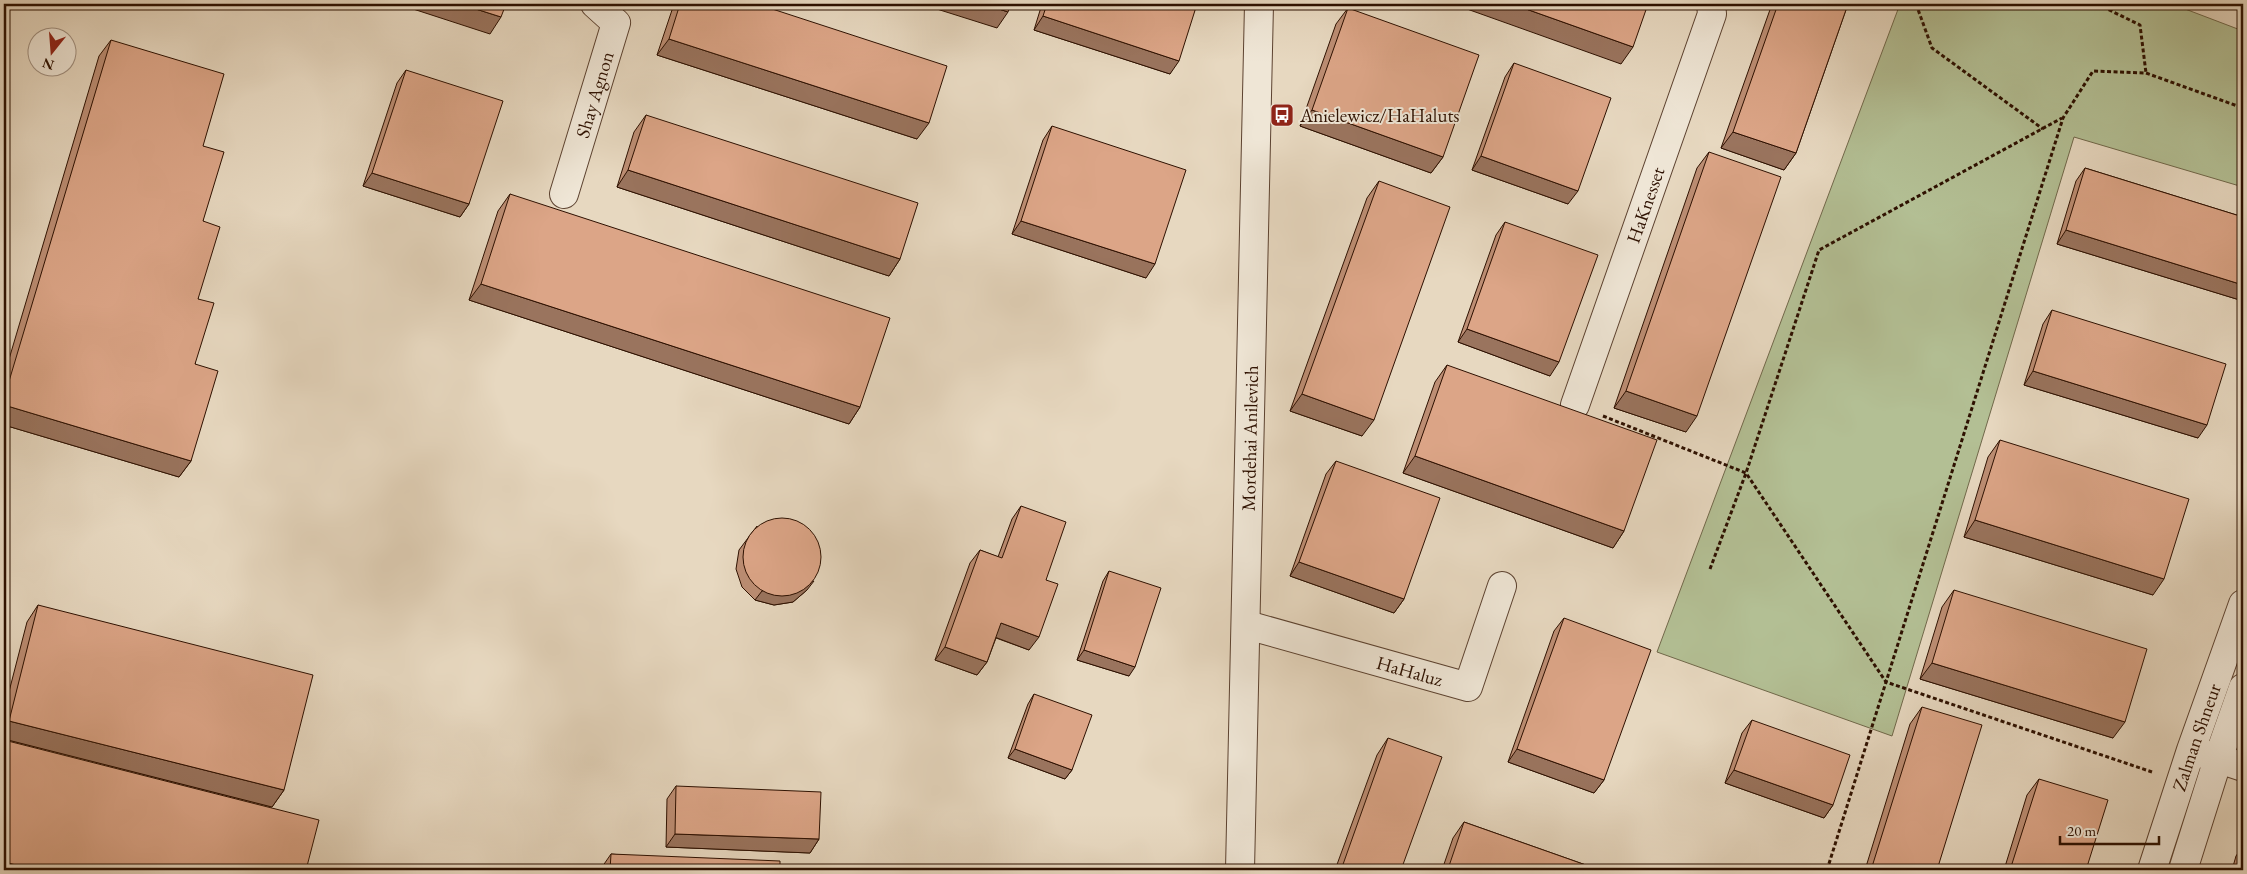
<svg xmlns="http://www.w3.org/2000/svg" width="2247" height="874" font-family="'EB Garamond',serif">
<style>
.green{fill:#b3bf94;stroke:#70684a}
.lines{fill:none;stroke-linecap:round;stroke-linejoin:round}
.minor-casing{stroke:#5c4230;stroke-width:30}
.tertiary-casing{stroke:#5c4230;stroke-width:30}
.path{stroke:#2d1000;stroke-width:3;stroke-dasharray:4 2.5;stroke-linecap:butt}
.minor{stroke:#efe6d6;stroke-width:28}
.tertiary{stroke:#efe6d6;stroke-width:28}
.wall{fill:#bd8e74;stroke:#2d1000}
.shaded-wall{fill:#9a745e;stroke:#2d1000}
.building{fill:#dca587;stroke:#2d1000}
.labels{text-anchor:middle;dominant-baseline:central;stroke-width:4;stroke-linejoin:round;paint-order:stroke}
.street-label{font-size:19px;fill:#2d1000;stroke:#efe6d6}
.poi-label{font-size:19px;fill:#2d1000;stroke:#efe6d6;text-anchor:start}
</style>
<rect width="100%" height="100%" fill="#e7d8c0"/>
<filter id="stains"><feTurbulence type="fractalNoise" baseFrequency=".004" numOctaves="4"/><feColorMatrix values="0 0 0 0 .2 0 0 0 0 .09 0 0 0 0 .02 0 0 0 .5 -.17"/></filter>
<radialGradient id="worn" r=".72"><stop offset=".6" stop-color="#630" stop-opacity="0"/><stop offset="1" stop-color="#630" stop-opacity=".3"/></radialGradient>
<polygon class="green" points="1900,4 2172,4 2243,31 2243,187 2074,137 1892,736 1657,652"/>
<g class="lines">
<g class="minor-casing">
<g id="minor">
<path id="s1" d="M564,194L616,23L595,4"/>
<path id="s2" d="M1575,405L1712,14L1711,4"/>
<path id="s3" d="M1247,625L1468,687L1502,586"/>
<polyline points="2195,751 2243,767"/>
</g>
</g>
<g class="tertiary-casing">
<g id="tertiary">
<path id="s4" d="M1240,870L1259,4"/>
<path id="s5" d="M2152,870L2191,750L2243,604"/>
<polyline points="2183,870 2218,759 2243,688"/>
</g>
</g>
<g class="path">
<polyline points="1916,4 1932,48 2043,129"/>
<polyline points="2097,4 2140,25 2146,73"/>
<polyline points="1603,416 1746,473 1886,682 2152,772"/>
<polyline points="1710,569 1746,473 1819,250 2062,118"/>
<polyline points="1827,870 2063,118 2093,71 2146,73 2243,108"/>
</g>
<use href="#minor" class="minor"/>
<use href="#tertiary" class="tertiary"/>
</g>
<g class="wall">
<polygon points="674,4 757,4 917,139 657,55"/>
<polygon points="1042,4 1197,4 1170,74 1034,30"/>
<polygon points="1772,4 1848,4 1796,153 1784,170 1721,148"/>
<polygon points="1348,8 1443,157 1431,173 1300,126 1336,24"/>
<polygon points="111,40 203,146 203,221 198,299 191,461 179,477 4,425 4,376 99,56"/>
<polygon points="1514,63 1568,204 1472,170 1505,77"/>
<polygon points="406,70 469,204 460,217 363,186 397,83"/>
<polygon points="646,115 900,259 889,276 617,187 634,132"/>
<polygon points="1052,126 1146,278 1012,234 1043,140"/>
<polygon points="1709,152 1686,432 1614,408 1697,168"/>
<polygon points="2085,168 2243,217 2243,301 2057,244 2076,181"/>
<polygon points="1379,181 1362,436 1290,411 1367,198"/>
<polygon points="510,194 860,407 849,424 469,300 498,211"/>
<polygon points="1505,222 1550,376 1458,342 1496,235"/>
<polygon points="2052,310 2198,438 2024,385 2043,324"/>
<polygon points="1447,365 1624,531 1613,548 1403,473 1435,382"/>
<polygon points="2000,440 2153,595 1964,537 1988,457"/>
<polygon points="1336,461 1404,599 1394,613 1290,576 1326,474"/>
<polygon points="1021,506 1046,580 1029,650 996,638 987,662 977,675 935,660 970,563 980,550 998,557 1012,519"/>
<polygon points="757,526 807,590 793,602 774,605 755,600 742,587 736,569 739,550"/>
<polygon points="1109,571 1129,676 1077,660 1103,581"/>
<polygon points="1954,590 2113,738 1920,679 1942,607"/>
<polygon points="38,605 284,790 272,807 4,739 4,711 27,622"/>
<polygon points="1564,618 1604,780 1594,793 1508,762 1554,631"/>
<polygon points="1034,694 1072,770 1065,779 1008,758 1028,704"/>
<polygon points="1922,707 1937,870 1865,870 1910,724"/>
<polygon points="1752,720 1833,805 1824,818 1725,783 1742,733"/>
<polygon points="1388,738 1401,870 1335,870 1377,755"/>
<polygon points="2039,779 2086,870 2004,870 2027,795"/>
<polygon points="676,786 819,839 810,853 666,847 667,799"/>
<polygon points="1464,822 1600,870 1442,870 1453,838"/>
<polygon points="2243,846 2243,870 2232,870 2236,856"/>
<polygon points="611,854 780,870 600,870"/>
</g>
<g class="shaded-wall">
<polygon points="409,4 460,4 501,17 490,34 407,7"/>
<polygon points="921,4 984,4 1008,12 997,28"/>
<polygon points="1453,4 1512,4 1633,47 1621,64"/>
<polygon points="1043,16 1179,61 1170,74 1034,30"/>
<polygon points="669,39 929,123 917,139 657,55"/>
<polygon points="1312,110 1443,157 1431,173 1300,126"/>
<polygon points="1733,132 1796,153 1784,170 1721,148"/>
<polygon points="1481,156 1578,191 1568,204 1472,170"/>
<polygon points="628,170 900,259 889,276 617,187"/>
<polygon points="372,173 469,204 460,217 363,186"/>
<polygon points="1021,221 1155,264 1146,278 1012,234"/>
<polygon points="2066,230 2243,285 2243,301 2057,244"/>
<polygon points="481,284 860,407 849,424 469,300"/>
<polygon points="1467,329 1559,362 1550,376 1458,342"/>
<polygon points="2033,371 2207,425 2198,438 2024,385"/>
<polygon points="1626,391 1697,416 1686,432 1614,408"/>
<polygon points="1302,394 1374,420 1362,436 1290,411"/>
<polygon points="4,405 191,461 179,477 4,425"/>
<polygon points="1415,456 1624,531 1613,548 1403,473"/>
<polygon points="1975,520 2164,579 2153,595 1964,537"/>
<polygon points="1299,562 1404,599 1394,613 1290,576"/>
<polygon points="814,581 807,590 793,602 774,605 755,600 762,591"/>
<polygon points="1001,623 1039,637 1029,650 992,636"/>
<polygon points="945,647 987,662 977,675 935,660"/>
<polygon points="1084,650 1135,667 1129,676 1077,660"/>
<polygon points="1932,663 2125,722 2113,738 1920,679"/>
<polygon points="9,721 284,790 272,807 4,739 4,728"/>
<polygon points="1015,749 1072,770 1065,779 1008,758"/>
<polygon points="1517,749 1604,780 1594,793 1508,762"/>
<polygon points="1734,770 1833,805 1824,818 1725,783"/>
<polygon points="675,834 819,839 810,853 666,847"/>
<polygon points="4,862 36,870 4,870"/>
<polygon points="1449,866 1459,870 1446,870"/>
</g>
<g class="building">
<polygon points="460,4 506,4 501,17"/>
<polygon points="680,4 757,4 947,66 929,123 669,39"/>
<polygon points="984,4 1011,4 1008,12"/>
<polygon points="1047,4 1197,4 1179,61 1043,16"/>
<polygon points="1512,4 1648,4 1633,47"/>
<polygon points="1778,4 1848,4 1796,153 1733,132"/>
<polygon points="1348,8 1479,55 1443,157 1312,110"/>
<polygon points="111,40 224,74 203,146 224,152 203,221 220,227 198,299 214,303 195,364 218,371 191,461 4,405 4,398"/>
<polygon points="1514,63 1611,98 1578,191 1481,156"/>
<polygon points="406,70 503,101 469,204 372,173"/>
<polygon points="646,115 918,203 900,259 628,170"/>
<polygon points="1052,126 1186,170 1155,264 1021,221"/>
<polygon points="1709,152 1781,177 1697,416 1626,391"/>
<polygon points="2085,168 2243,217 2243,285 2066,230"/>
<polygon points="1379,181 1450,207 1374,420 1302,394"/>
<polygon points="510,194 890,318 860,407 481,284"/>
<polygon points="1505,222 1598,255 1559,362 1467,329"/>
<polygon points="2052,310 2226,364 2207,425 2033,371"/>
<polygon points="1447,365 1657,440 1624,531 1415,456"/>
<polygon points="2000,440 2189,499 2164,579 1975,520"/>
<polygon points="1336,461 1440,498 1404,599 1299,562"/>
<polygon points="1021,506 1066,522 1046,580 1058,584 1039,637 1001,623 987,662 945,647 980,550 1002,558"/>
<circle cx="782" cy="557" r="39"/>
<polygon points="1109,571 1161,588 1135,667 1084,650"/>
<polygon points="1954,590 2147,649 2125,722 1932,663"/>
<polygon points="38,605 313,675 284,790 9,721"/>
<polygon points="1564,618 1651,650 1604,780 1517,749"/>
<polygon points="1034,694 1092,715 1072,770 1015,749"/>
<polygon points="1922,707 1982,725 1937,870 1871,870"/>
<polygon points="1752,720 1850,755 1833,805 1734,770"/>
<polygon points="1388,738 1442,757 1401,870 1341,870"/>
<polygon points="4,740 319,820 306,870 36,870 4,862"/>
<polygon points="2039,779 2108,800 2086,870 2010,870"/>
<polygon points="676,786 821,792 819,839 675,834"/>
<polygon points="1464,822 1600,870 1459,870 1449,866"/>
<polygon points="2243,849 2243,870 2237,870"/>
<polygon points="611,854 780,861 780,870 610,870"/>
<polygon points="962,866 1075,870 962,870"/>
</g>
<defs>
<g id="bus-square" transform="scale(1.25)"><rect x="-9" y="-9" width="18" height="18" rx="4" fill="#8f2418" stroke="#efe6d6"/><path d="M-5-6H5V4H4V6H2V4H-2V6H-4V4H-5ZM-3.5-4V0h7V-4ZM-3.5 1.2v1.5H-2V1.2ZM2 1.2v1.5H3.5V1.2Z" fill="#fff"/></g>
</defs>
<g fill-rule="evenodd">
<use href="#bus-square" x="1282" y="115"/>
</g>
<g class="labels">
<g class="street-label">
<text stroke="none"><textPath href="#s1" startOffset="104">Shay Agnon</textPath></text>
<text stroke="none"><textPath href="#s2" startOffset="212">HaKnesset</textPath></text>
<text stroke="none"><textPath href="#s4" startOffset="432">Mordehai Anilevich</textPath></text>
<text stroke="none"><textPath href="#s3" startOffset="169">HaHaluz</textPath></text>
<text stroke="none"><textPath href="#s5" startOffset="140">Zalman Shneur</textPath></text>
</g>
<g class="poi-label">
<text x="1300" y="115">Anielewicz/HaHaluts</text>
</g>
</g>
<rect width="2247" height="874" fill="none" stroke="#e7d8c0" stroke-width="20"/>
<rect x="5" y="5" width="2237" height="864" fill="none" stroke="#2d1000" stroke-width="2.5"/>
<rect x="10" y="10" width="2227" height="854" fill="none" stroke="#2d1000"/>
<g transform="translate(52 52) rotate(197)"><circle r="24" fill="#efe6d6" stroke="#a19080"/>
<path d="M0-4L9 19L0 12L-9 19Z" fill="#8f2418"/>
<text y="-8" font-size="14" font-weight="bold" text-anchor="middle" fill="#2d1000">N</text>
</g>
<path d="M2060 836v8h99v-8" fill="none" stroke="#2d1000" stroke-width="2.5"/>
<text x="2067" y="836" font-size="15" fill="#2d1000" stroke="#efe6d6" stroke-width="4" paint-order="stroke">20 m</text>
<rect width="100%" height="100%" filter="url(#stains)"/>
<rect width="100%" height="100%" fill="url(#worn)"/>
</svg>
